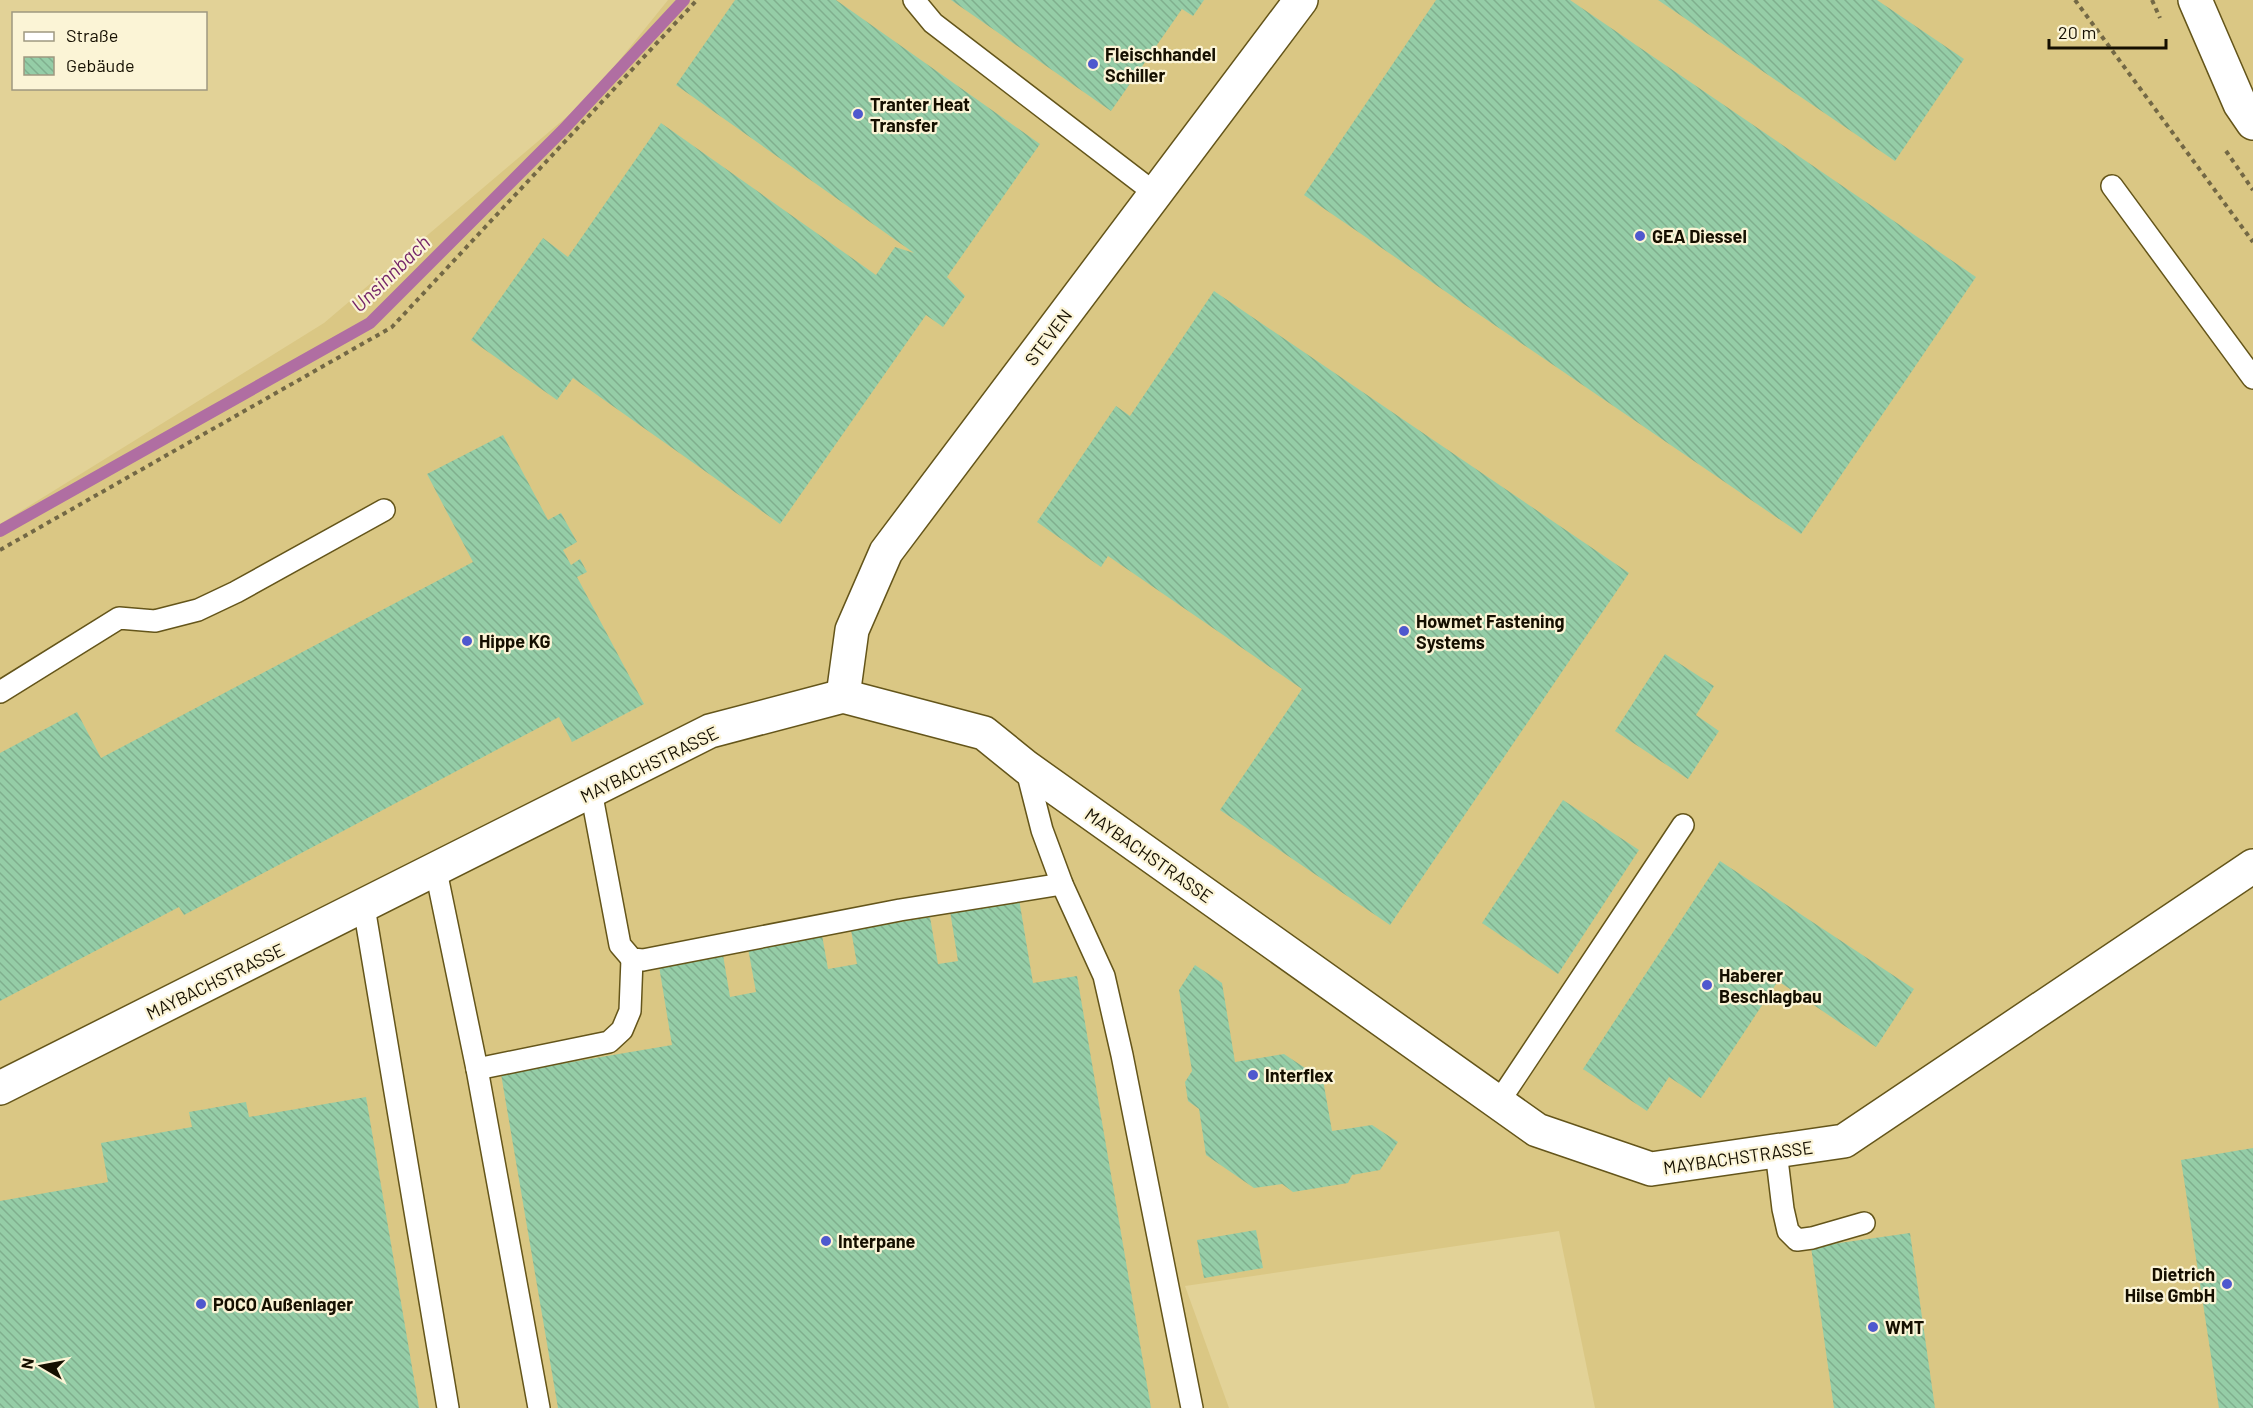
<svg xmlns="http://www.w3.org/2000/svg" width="2253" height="1408" font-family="Barlow,sans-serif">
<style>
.built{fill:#dac784}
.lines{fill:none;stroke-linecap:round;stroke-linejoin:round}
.stream{stroke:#b06ea2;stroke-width:12}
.building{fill:url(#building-back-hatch)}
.lane-casing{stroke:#64551a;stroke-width:24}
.street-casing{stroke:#64551a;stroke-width:36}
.secondary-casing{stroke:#64551a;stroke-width:36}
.path{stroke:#736845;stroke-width:4;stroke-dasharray:4.5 4.5;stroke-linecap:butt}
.lane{stroke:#fff;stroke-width:21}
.street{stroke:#fff;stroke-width:33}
.secondary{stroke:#fff;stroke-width:33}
.poi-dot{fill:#4f58ce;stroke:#fbf4d6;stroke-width:2}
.labels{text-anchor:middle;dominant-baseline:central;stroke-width:4.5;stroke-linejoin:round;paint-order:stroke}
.poi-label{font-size:18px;font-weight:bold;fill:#150f00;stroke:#fbf4d6;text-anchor:start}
.street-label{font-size:18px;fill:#150f00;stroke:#fbf4d6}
.water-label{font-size:20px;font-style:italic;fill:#752568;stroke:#fbf4d6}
</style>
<defs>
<pattern id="building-back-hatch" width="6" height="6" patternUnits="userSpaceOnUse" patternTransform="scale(1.5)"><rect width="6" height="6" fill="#95cda7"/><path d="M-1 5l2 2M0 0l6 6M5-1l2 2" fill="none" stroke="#80af8e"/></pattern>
</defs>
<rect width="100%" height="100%" fill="#e2d297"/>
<polygon class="built" points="668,0 2253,0 2253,1408 1595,1408 1559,1231 1185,1286 1229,1408 0,1408 0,524 324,323 589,98"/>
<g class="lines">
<polyline class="stream" points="0,531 370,323 563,130 684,0"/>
</g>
<g class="building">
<polygon points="735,0 836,0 1040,144 947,277 965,296 943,327 926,315 780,524 573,378 557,400 471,340 543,238 568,257 661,123 876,275 895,247 914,253 676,85"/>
<polygon points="951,0 1204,0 1193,16 1182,9 1111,111"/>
<polygon points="1436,0 1570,0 1976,277 1801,534 1304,195"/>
<polygon points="1658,0 1877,0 1964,59 1895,161"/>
<polygon points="1214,291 1629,573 1390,925 1220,810 1302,689 1108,556 1101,567 1037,522 1116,406 1130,416"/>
<polygon points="503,435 548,520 561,513 577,542 563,550 571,565 580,559 587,572 577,577 644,704 572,742 559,717 184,915 179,907 0,1001 0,753 77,712 101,758 473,562 427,474"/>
<polygon points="1665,654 1714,686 1696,715 1719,731 1688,779 1615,731"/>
<polygon points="1563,800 1639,850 1558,974 1482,923"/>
<polygon points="1720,861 1914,989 1876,1047 1778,981 1701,1098 1669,1077 1647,1111 1583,1069"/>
<polygon points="1019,899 1033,983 1077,976 1151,1408 558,1408 501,1074 672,1045 659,966 723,955 730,997 756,992 748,948 822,935 828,969 857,964 851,930 930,917 938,964 958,961 950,911"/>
<polygon points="1195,965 1222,983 1235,1062 1284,1054 1323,1080 1332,1131 1372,1125 1398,1142 1380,1170 1352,1175 1348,1183 1293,1192 1282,1184 1254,1188 1206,1155 1199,1109 1188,1101 1185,1082 1192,1071 1179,990"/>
<polygon points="366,1097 419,1408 0,1408 0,1201 108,1182 101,1143 192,1127 189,1112 246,1102 249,1117"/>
<polygon points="2253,1148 2253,1408 2219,1408 2181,1160"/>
<polygon points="1256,1230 1263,1268 1204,1278 1197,1240"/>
<polygon points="1910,1233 1935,1408 1834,1408 1811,1247"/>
</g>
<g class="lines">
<g class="lane-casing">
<g id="lane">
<polyline points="914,0 933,23 1156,194"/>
<polyline points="2112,186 2253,378"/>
<polyline points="0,692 119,618 155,621 198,610 236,592 384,510"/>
<polyline points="1026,767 1042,830 1062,884 1104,976 1122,1055 1192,1408"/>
<polyline points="591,791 620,945 632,959 643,960 900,910 1062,884"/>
<polyline points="436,871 477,1069 539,1408"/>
<polyline points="364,907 448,1408"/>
<polyline points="477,1069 609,1042 622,1030 630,1011 632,959"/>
<polyline points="1498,1103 1683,825"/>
<polyline points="1776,1151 1783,1209 1788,1231 1797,1240 1812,1238 1864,1223"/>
</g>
</g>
<g class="street-casing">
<g id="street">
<polyline points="843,696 852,630 886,552 1301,0"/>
<polyline points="0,1088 710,731 843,696 984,733 1026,767 1537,1130 1651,1169 1844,1141 2253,866"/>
</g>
</g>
<g class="secondary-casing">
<polyline id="secondary" points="2195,0 2240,104 2253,123"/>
</g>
<g class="path">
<polyline points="2075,0 2253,242"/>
<polyline points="2152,0 2160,18"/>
<polyline points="2226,151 2253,190"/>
<polyline points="0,550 392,327 697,0"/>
</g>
<use href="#lane" class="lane"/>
<use href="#street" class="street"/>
<use href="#secondary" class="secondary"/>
</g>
<g class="poi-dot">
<circle cx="1093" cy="64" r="6"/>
<circle cx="858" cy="114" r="6"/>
<circle cx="1640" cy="236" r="6"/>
<circle cx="1404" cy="631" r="6"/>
<circle cx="467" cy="641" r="6"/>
<circle cx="1707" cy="985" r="6"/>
<circle cx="1253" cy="1075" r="6"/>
<circle cx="826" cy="1241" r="6"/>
<circle cx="2227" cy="1284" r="6"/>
<circle cx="201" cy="1304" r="6"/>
<circle cx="1873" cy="1327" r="6"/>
</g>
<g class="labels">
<g class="poi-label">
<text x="1105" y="54">Fleischhandel<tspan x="1105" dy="21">Schiller</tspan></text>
<text x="870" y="104">Tranter Heat<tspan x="870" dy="21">Transfer</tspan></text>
<text x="1652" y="236">GEA Diessel</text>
<text x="1416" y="621">Howmet Fastening<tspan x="1416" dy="21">Systems</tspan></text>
<text x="479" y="641">Hippe KG</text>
<text x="1719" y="975">Haberer<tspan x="1719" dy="21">Beschlagbau</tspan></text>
<text x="1265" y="1075">Interflex</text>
<text x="838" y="1241">Interpane</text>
<text x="2215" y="1274" text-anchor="end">Dietrich<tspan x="2215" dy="21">Hilse GmbH</tspan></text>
<text x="213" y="1304">POCO Außenlager</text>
<text x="1885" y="1327">WMT</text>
</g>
<g class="street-label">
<text transform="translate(1048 337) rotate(-53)">STEVEN</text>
<text transform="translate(649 764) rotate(-26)">MAYBACHSTRASSE</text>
<text transform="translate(1149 855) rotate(35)">MAYBACHSTRASSE</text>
<text transform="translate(215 981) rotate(-26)">MAYBACHSTRASSE</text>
<text transform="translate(1738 1157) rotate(-8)">MAYBACHSTRASSE</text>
</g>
<g class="water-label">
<text transform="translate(390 273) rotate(-44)">Unsinnbach</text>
</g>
</g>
<rect x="12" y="12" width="195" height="78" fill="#fbf4d6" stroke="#9f9880" stroke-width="1.5"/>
<rect x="24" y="32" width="30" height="9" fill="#ffffff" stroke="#9f9880" stroke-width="1.5"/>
<text x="66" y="42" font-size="18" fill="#150f00">Straße</text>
<rect x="24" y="57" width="30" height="18" fill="url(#building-back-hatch)" stroke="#9f9880" stroke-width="1.5"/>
<text x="66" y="72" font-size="18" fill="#150f00">Gebäude</text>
<g transform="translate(42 1366) rotate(280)" stroke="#fbf4d6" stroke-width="4.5" paint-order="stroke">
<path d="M0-4.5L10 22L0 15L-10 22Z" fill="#150f00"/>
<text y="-9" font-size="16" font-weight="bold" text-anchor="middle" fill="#150f00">N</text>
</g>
<path d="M2049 39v9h117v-9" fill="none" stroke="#150f00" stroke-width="3"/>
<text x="2058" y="39" font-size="18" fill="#150f00" stroke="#fbf4d6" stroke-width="4.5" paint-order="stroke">20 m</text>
</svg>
